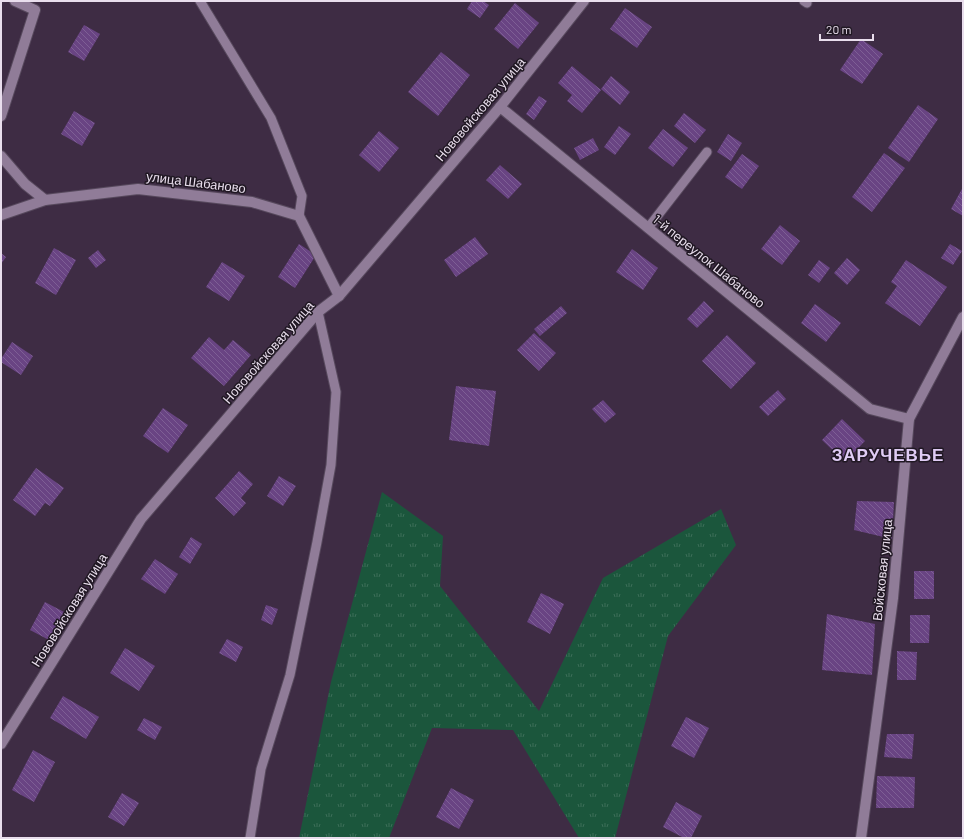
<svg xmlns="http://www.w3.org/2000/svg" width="964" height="839" font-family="Barlow,sans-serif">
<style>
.grass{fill:url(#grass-tufts)}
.building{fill:url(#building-back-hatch)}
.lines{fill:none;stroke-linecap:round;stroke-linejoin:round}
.lane-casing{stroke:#57495d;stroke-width:11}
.street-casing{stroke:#57495d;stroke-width:12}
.lane{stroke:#907c98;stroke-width:9}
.street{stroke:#907c98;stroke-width:10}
.labels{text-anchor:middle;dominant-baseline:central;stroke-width:3;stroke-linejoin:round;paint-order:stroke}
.street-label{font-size:13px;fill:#e9deed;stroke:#201823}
.district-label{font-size:17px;font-weight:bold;letter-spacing:1px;fill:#e0ccf5;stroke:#201823}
</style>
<defs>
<pattern id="grass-tufts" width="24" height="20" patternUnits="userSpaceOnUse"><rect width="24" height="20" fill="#1b563c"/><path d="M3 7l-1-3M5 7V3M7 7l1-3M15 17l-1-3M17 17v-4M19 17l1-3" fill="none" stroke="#3c6e58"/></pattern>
<pattern id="building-back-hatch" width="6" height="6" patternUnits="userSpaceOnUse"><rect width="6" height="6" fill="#694483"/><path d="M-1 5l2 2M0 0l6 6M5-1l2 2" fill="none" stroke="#7e5f95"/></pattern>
</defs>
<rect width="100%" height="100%" fill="#3e2c44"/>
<polygon class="grass" points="382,492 443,536 440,586 539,711 603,578 721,509 736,545 668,636 615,838 579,838 513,730 432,728 389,838 299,838 331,682"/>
<g class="building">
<polygon points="472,1 483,1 489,5 480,18 467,9"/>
<polygon points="515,3 539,23 518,49 494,29"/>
<polygon points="625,8 652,27 637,48 610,29"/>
<polygon points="84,25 100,34 84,61 68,52"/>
<polygon points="861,39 883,54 862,84 840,70"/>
<polygon points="441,52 470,75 438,116 408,92"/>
<polygon points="572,66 601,90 582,113 567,101 572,95 558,83"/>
<polygon points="611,76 630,92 620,105 601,89"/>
<polygon points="539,96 547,101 534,120 526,114"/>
<polygon points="918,105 938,119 909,162 888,148"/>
<polygon points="74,111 95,123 82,146 61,134"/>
<polygon points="684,113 706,130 695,143 674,126"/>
<polygon points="619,126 631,134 615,155 604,147"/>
<polygon points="663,129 688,148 673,167 648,148"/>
<polygon points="379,131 399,148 379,172 359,155"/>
<polygon points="728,134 742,143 731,161 717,152"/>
<polygon points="593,138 599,150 580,160 574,148"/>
<polygon points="884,153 905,168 872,212 852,197"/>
<polygon points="742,154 759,166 742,189 725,177"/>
<polygon points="500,165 522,184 508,199 486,180"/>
<polygon points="963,187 963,216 951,209"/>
<polygon points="780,225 800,241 782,265 761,249"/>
<polygon points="475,237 488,254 456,277 444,260"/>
<polygon points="299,244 316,255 295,288 278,277"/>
<polygon points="950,244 962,251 953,265 941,258"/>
<polygon points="54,248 76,260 56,295 35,283"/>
<polygon points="632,249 658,268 643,290 616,272"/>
<polygon points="98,250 106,260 96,268 88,258"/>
<polygon points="1,253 6,257 1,264"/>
<polygon points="847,258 860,270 847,285 834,273"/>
<polygon points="819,260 830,268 819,283 808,275"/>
<polygon points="906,260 947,287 920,326 885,303 897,286 891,282"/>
<polygon points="222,262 245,276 229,301 206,287"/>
<polygon points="704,301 714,311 697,328 687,319"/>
<polygon points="815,304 841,323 826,342 801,323"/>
<polygon points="561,306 567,313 540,336 534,329"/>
<polygon points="534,333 556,353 539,371 517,350"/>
<polygon points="727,335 756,363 731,389 702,361"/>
<polygon points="209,337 224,350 233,340 251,355 224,386 191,358"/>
<polygon points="12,342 33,356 21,375 1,362 1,359"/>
<polygon points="456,386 496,391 489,446 449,440"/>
<polygon points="778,390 786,399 768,416 759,407"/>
<polygon points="603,400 616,414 605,423 592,409"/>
<polygon points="163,408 188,425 168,453 143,436"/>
<polygon points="842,419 865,441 845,462 822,440"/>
<polygon points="36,468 64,488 50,506 45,503 35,516 13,500"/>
<polygon points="239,471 253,484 241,498 246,503 234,516 215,498"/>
<polygon points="279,476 296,486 283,506 267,496"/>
<polygon points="857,501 894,502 892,539 854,530"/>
<polygon points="191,537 202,544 190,564 179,557"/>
<polygon points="155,559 178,574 165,594 141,579"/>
<rect x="914" y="571" width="20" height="28"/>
<polygon points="541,593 564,604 550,634 527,622"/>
<polygon points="45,602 64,612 49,640 30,630"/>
<polygon points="266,605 278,609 272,625 261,620"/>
<polygon points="827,614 875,624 872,675 822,670"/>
<polygon points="910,615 930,615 929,643 910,643"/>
<polygon points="227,639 243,647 236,662 219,653"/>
<polygon points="125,648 155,666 139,691 110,673"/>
<polygon points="897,651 917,652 916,680 897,680"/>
<polygon points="63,696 99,717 86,739 50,718"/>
<polygon points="686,717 709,728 694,758 671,746"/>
<polygon points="144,718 162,727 155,740 137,730"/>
<polygon points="887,734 914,734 912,759 884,757"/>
<polygon points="33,750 55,762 34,802 12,790"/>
<polygon points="877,776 915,777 914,808 876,808"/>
<polygon points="451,788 474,800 459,829 436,817"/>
<polygon points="122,793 139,803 124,826 108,817"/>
<polygon points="676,802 702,816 691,838 684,838 663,827"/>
</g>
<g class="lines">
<g class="lane-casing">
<g id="lane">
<polyline points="200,1 271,118 302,196 299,216"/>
<polyline points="804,1 807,3"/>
<polyline points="648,228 707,152"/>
<polyline points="250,838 261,769 290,675 317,542 331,465 336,392 318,312"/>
</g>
</g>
<g class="street-casing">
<g id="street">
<polyline points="500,107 870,409 909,419"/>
<polyline points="1,116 35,10 15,1"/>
<polyline points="1,156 25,184 45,200"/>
<polyline points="1,215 45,200 138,189 252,202 299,216 339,296"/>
<polyline points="1,744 141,519 318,312 339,296 500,107 584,1"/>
<polyline points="861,838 893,598 909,419 963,317"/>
</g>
</g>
<use href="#lane" class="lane"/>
<use href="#street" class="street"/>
</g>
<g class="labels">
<g class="street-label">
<text transform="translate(480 109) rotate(-50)">Нововойсковая улица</text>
<text transform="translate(196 182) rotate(7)">улица Шабаново</text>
<text transform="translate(709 261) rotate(39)">1-й переулок Шабаново</text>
<text transform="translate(268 352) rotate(-49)">Нововойсковая улица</text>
<text transform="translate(882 570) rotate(-84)">Войсковая улица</text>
<text transform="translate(69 610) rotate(-58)">Нововойсковая улица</text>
</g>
<g class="district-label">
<text x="888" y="454">ЗАРУЧЕВЬЕ</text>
</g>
</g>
<rect width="964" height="839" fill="none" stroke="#e9deed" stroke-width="4"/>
<path d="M820 34v6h53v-6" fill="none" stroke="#e9deed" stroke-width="2"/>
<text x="826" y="34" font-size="12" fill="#e9deed" stroke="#201823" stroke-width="3" paint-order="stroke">20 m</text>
</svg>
